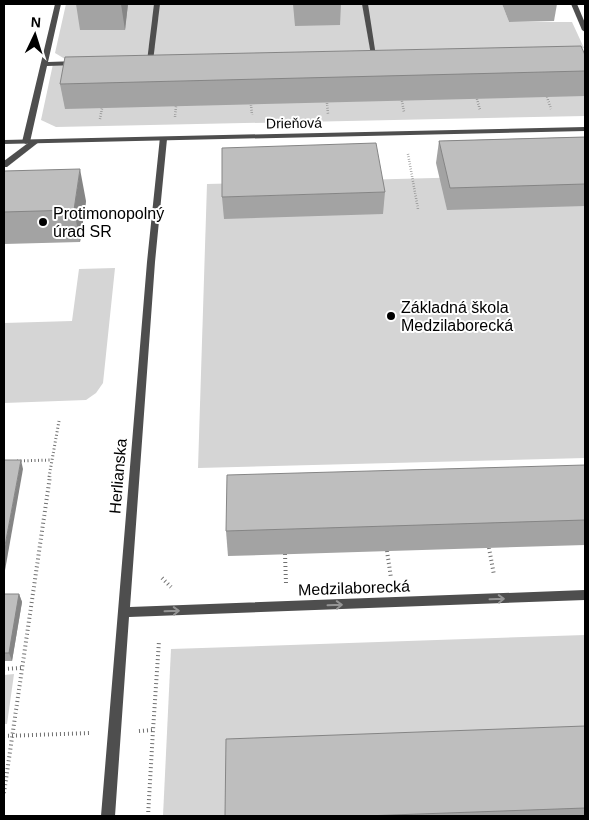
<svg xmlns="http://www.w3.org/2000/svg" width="589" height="820" font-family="Arial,sans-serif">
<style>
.green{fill:#d5d5d5}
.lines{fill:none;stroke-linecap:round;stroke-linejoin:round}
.path-far2{stroke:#707070;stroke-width:2.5;stroke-dasharray:0.5 2;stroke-linecap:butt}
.path-far1{stroke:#707070;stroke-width:3;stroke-dasharray:1 2.5;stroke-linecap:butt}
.path{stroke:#707070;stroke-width:4;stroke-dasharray:1 3;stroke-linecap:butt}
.service{fill:#4e4e4e;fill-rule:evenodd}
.minor{fill:#4e4e4e;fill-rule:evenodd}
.tertiary{fill:#4e4e4e;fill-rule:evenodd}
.wall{fill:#a3a3a3}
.shaded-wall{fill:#858585}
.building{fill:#bebebe;stroke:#858585}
.oneway{stroke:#959595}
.poi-dot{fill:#000;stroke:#fff;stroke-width:2}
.labels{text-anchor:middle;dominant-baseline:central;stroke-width:4;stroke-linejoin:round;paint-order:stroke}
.far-street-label{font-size:14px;fill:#000;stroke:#fff}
.poi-label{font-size:16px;fill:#000;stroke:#fff;text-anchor:start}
.street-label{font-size:16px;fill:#000;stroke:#fff}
</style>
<rect width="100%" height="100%" fill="#fff"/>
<g class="green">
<polygon points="66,4 502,4 509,22 572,22 584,48 65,59 55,53"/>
<polygon points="585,63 585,116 56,127 41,120 53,64"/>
<polygon points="585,174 585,458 198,468 207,184"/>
<polygon points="115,268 103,383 96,393 86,400 4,403 4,323 72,321 79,269"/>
<polygon points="585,635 585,748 228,816 163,816 171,649"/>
<polygon points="14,674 7,724 4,724 4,675"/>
</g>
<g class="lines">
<g class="path-far2">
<polyline points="547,97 551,109"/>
<polyline points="477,99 480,110"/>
<polyline points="402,101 404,112"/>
<polyline points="327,103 328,114"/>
<polyline points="251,105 252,115"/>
<polyline points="175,117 176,106"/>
<polyline points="100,119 102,108"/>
<polyline points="408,154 418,209"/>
</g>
<g class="path-far1">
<polyline points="17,461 52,460"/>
<polyline points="49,477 59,421"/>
</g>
<g class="path">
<polyline points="489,548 494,575"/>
<polyline points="387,551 391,578"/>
<polyline points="285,554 286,584"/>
<polyline points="162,578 171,587"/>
<polyline points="4,669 22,668"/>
<polyline points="139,731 153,730 159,641"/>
<polyline points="4,736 91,733"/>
<polyline points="4,793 50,476"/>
<polyline points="148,816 153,730"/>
</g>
<g class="service">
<polygon points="154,4 160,4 153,61 150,63 147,61"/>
<polygon points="362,4 368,4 376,56 371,55"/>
<polygon points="571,4 577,4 585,23 585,32 582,30"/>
<polygon points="32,140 35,140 39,142 7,167 4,167 4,161"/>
</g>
<g class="minor">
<polygon points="55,4 61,4 48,62 77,61 80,63 77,65 47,66 30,142 26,144 22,142"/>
<polygon points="160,137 166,137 167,139 155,262 130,607 585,590 585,600 129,617 115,816 101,816 147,262"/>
</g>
<polygon class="tertiary" points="585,127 585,131 4,144 4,140"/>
</g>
<g class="wall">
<polygon points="76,4 128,4 125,30 80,30"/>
<polygon points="293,4 341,4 340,25 295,26"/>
<polygon points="502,4 557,4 554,21 509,22"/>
<polygon points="585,55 585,96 65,109 60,84"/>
<polygon points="585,137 585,206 447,210 436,163 439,141"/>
<polygon points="4,171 86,201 80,242 4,244"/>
<polygon points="385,192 383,214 224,219 222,197"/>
<polygon points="585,465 585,545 228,556 226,531"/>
<polygon points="4,594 19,594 22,602 12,661 4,661"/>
<polygon points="585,726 585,816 225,816"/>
</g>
<g class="shaded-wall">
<polygon points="121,4 128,4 125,30"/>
<polygon points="80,169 86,201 80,242 74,210"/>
<polygon points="21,460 23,469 4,576 4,551"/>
<polygon points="19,594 22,602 12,661 9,653"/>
</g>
<g class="building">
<polygon points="581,46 585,55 585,71 60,84 65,57"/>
<polygon points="585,137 585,184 450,188 439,141"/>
<polygon points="376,143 385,192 222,197 222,148"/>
<polygon points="80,169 74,210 4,212 4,171"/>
<polygon points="4,460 21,460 4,551"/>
<polygon points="585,465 585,520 226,531 227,475"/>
<polygon points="4,594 19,594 9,653 4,653"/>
<polygon points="585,726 585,808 364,816 225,816 226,739"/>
</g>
<defs><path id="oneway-shaft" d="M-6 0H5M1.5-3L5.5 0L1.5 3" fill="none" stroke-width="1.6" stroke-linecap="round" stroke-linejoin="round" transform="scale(1.25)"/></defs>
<g class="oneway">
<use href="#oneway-shaft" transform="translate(497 599) rotate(-2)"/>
<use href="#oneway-shaft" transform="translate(335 605) rotate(-2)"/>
<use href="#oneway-shaft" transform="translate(172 611) rotate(-2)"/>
</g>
<g class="poi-dot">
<circle cx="43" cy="222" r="5"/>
<circle cx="391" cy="316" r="5"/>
</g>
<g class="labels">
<g class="far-street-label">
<text transform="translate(294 123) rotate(-1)">Drieňová</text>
</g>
<g class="poi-label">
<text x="53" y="213">Protimonopolný<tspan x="53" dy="18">úrad SR</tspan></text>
<text x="401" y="307">Základná škola<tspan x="401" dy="18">Medzilaborecká</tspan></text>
</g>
<g class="street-label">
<text transform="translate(118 476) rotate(-85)">Herlianska</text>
<text transform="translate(354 588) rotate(-2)">Medzilaborecká</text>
</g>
</g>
<rect width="589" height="820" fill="none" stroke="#000000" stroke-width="10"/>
<g transform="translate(35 35) rotate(4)" stroke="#ffffff" stroke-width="4" paint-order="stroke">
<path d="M0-4L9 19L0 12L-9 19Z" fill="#000000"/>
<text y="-8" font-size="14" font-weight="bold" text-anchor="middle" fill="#000000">N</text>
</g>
</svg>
